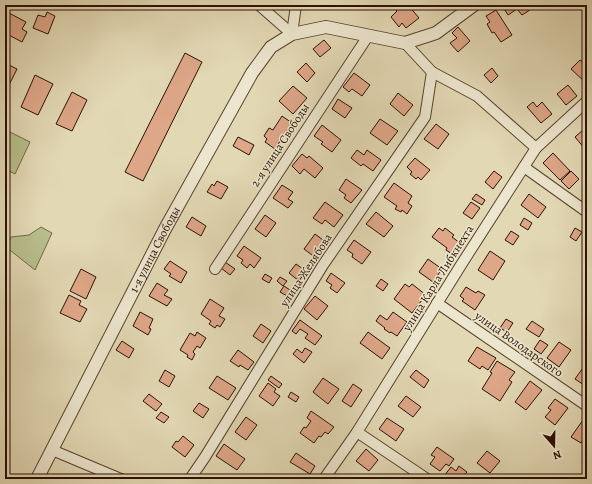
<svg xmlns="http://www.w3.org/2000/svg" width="592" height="484" font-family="Alegreya,serif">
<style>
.green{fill:#b7be8b;stroke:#716847}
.building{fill:#dea788;stroke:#2b1103}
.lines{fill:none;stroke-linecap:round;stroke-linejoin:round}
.minor-casing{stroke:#59432f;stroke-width:12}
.tertiary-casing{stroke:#59432f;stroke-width:14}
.minor{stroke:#ece6ce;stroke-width:10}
.tertiary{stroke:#ece6ce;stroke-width:12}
.labels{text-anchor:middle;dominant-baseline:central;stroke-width:3;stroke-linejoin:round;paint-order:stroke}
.street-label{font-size:12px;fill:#2b1103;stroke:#ece6ce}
</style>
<rect width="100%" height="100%" fill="#e2d8b4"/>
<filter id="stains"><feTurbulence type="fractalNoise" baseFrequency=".005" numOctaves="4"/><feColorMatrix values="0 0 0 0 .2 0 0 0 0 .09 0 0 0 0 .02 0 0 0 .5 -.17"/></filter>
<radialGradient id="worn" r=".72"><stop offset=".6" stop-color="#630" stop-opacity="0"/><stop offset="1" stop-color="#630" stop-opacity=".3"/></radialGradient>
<g class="green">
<polygon points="10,132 30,142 15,174 5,169 5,142"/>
<polygon points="41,227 52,233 35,270 6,247 11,237 29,235"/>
</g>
<g class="building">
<polygon points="401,5 408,5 419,18 406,28 402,23 399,27 391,17 397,11 396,10"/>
<polygon points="506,5 526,5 530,10 522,15 517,9 508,15 503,7"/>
<polygon points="496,10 512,35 501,42 494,32 492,33 487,24 490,22 486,16"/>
<polygon points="47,12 55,16 48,34 33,28 38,15 45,17"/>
<polygon points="9,13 26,22 22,29 27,32 22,42 5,33 8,27 5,25 5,20"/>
<polygon points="458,27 470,41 458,52 450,43 457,38 452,33"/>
<polygon points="324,40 331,48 320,57 313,49"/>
<polygon points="185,53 202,62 143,181 125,172"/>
<polygon points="580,60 587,66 586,83 571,69"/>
<polygon points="5,63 17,69 5,93"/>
<polygon points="306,63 315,73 307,82 297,72"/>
<polygon points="492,68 498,76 491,83 484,75"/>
<polygon points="354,73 370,85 362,96 352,89 349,92 343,87"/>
<polygon points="35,75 53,84 38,115 21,107"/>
<polygon points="568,85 577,96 566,105 557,94"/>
<polygon points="293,86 307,98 293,114 279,101"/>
<polygon points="72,92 87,100 72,131 56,124"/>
<polygon points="398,93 413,105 404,116 390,104"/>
<polygon points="338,99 352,108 345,118 332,109"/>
<polygon points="533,102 537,107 542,102 552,114 541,123 527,107"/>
<polygon points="282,116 292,123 275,149 265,142 267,139 264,136 269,128 273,130"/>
<polygon points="380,119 398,131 387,145 370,133"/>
<polygon points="436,124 449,134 438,149 424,139"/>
<polygon points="322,125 341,140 332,152 321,144 323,142 314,136"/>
<polygon points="583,130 585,132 587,130 587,147 585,149 575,137"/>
<polygon points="238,137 254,145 249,155 233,146"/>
<polygon points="357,150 364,155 367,150 381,160 373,171 363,164 361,166 351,158"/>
<polygon points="553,153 570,171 560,180 543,163"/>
<polygon points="302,154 307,158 309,156 323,168 315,178 304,169 300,174 292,166"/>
<polygon points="415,158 430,170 421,180 418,177 416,179 410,174 412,172 407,167"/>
<polygon points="494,171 502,177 493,189 485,182"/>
<polygon points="571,171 579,179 569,189 561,181"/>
<polygon points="346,179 362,190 351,203 344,198 346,195 339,190"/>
<polygon points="217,181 228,187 221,199 207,192 212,184 214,186"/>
<polygon points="394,183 412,196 408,203 412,206 407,214 402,210 401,212 395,209 397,206 384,197"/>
<polygon points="282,185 293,192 288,199 293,202 288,208 273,198"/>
<polygon points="476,194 485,200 482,205 472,199"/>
<polygon points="529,194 546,207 538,218 521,205"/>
<polygon points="325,202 343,215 334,227 325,220 322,224 313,218"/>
<polygon points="471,202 480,208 472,219 463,213"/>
<polygon points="376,212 393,226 384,237 366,224"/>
<polygon points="265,215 276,223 266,237 255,229"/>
<polygon points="192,217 206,226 201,236 186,227"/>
<polygon points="524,218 532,223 528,230 520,225"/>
<polygon points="439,228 443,231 445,228 454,235 452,237 460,243 452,254 446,250 447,248 432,237"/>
<polygon points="575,228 582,232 576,241 570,237"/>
<polygon points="511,231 519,236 513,245 505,240"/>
<polygon points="315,234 327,243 316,258 304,249"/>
<polygon points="354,240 371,252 362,264 352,257 353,254 347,250"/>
<polygon points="244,246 261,258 254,268 250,264 247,268 241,263 243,260 237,256"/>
<polygon points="490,251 505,261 493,280 478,270"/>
<polygon points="428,259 442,269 433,282 419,272"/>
<polygon points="170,261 187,272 181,283 169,276 171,274 164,269"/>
<polygon points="225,262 235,269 230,275 221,268"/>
<polygon points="296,264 306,271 299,281 289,273"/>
<polygon points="81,269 96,277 86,299 70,291"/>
<polygon points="331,273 345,283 337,293 330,288 332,285 326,281"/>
<polygon points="265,274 272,278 269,283 262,279"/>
<polygon points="280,277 287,281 283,286 277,281"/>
<polygon points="381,279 388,284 383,291 376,286"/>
<polygon points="157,283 168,290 164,295 172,299 167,306 149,296"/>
<polygon points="405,284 409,287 412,284 426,295 412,313 394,299"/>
<polygon points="284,286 293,292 289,297 280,292"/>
<polygon points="466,287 476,293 478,291 485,295 475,310 462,301 464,299 460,296"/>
<polygon points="69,295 81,301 79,305 87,309 80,322 60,313"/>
<polygon points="315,296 328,306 317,320 304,309"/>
<polygon points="210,299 224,308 219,316 225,319 220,327 217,325 215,328 209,324 211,321 201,314"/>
<polygon points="140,312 153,319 149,328 151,329 148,335 133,326"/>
<polygon points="393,312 407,322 397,336 391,332 390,333 384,329 385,328 376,321 380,315 387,320"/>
<polygon points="506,319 513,323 507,332 500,328"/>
<polygon points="300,320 322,336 315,345 305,338 308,334 300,329 296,334 292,331"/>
<polygon points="532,321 544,329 539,337 526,329"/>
<polygon points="261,324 271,331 263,343 253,336"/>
<polygon points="197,332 206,338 200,348 197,346 193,352 195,354 192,360 187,357 188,355 180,350 190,333 195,336"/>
<polygon points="368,332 390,348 382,359 360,343"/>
<polygon points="540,340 548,345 541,354 534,349"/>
<polygon points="122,341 134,349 129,358 116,350"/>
<polygon points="559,342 571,350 559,367 547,358"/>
<polygon points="477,347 496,358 488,370 482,366 480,369 468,361"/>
<polygon points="305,348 312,352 304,363 293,354 297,349 302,353"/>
<polygon points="238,350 254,362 248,370 240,365 239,367 230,361"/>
<polygon points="497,361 515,372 509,380 512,382 500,401 482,389 492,373 490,372"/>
<polygon points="587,362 587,387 575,379"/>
<polygon points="165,370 175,376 169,387 159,381"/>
<polygon points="416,370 429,380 424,388 410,377"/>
<polygon points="217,376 236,388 228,400 209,388"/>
<polygon points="271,376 282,384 279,388 268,380"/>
<polygon points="323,378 339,389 328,404 313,392"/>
<polygon points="530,381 542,390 526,410 515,402"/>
<polygon points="268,383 276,389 274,392 280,396 273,406 259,396"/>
<polygon points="353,384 362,390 351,407 342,401"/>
<polygon points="291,392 299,397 296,402 288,397"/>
<polygon points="149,394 162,404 156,411 143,401"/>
<polygon points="406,396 421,407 413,417 398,406"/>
<polygon points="555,399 568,408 555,425 545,417 551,410 548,408"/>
<polygon points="199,403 209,409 203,418 193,411"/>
<polygon points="311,411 334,427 328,434 325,432 321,437 319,436 314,443 300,433 304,427 306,428 311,421 307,418"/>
<polygon points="161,412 169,417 164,423 156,418"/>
<polygon points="246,417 257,425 246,440 235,432"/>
<polygon points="387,418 404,429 396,441 379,429"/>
<polygon points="583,420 587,422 587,434 581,443 571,437"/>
<polygon points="183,436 194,445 185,457 172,447 176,441 178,442"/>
<polygon points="224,444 245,459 237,470 216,456"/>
<polygon points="437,447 454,459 449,466 446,464 440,471 430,464 435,457 431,455"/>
<polygon points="366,449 378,460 369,471 356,461"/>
<polygon points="487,451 500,461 490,473 477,463"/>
<polygon points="296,453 315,466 310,474 290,462"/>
<polygon points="459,466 467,472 461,479 447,479 444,476 451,467 456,471"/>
</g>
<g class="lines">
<g class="minor-casing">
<g id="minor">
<polyline points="259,5 292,34"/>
<polyline points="292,34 296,5"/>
<polyline points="405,43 432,72 477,96 536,148"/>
<polyline points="524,167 587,212"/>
<polyline points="215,269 368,36"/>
<polyline points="437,303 587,406"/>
<polyline points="357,432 427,479"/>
<polyline points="52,450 121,479"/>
<polyline points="190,479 205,457 323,265 425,117 432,72"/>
<polyline points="324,479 357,432 461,265 536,148 587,101"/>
</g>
</g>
<g class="tertiary-casing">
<g id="tertiary">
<path id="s1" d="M37,479L165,229L252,73L271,47L292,34L326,27L405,43L436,33L474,5"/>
</g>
</g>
<use href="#minor" class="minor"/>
<use href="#tertiary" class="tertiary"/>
</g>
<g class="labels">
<g class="street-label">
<text transform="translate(280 145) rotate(-57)">2-я улица Свободы</text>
<text stroke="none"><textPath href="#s1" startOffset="258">1-я улица Свободы</textPath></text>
<text transform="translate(306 270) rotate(-57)">улица Желябова</text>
<text transform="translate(438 278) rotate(-58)">улица Карла Либкнехта</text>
<text transform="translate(519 344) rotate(35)">улица Володарского</text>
</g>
</g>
<rect width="592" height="484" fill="none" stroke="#e2d8b4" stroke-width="20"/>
<rect x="6" y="6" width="580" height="472" fill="none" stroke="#2b1103" stroke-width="2"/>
<rect x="10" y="10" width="572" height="464" fill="none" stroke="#2b1103"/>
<g transform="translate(554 446) rotate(160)" stroke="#ece6ce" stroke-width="3" paint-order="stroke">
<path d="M0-3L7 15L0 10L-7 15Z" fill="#2b1103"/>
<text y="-6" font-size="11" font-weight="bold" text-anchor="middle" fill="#2b1103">N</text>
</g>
<rect width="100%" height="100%" filter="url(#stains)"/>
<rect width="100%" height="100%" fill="url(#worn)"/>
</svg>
